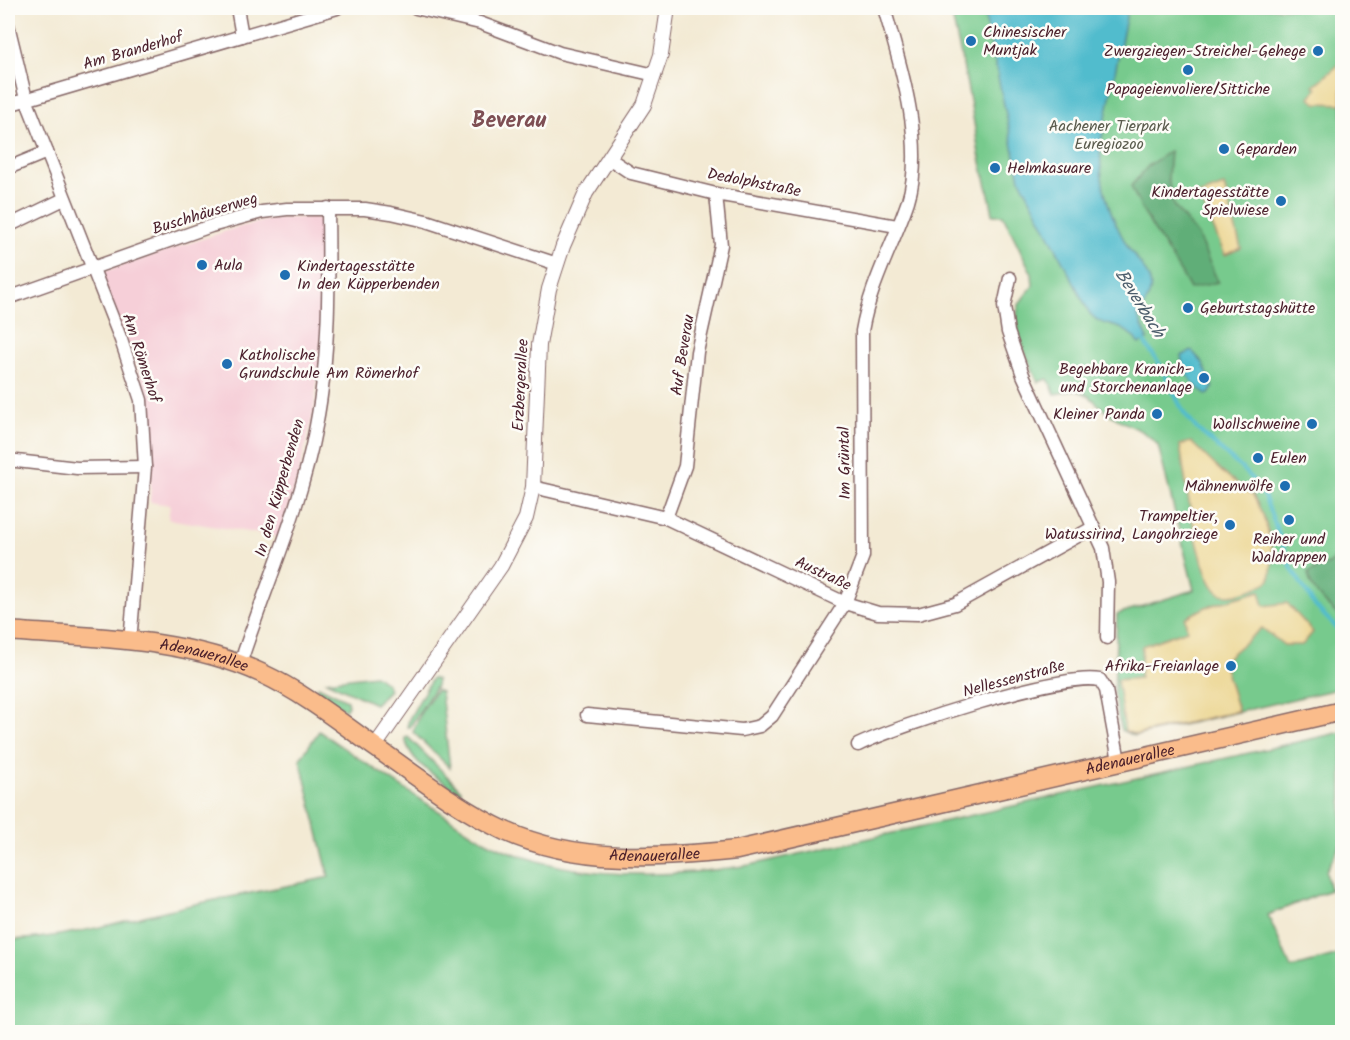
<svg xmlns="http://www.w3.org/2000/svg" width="1350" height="1040" font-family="Kalam,sans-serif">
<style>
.built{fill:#f6cfd8}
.green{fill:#77ca8d;stroke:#60745c;stroke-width:1.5}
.forest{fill:#61ae78;stroke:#566652;stroke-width:1.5}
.sand{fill:#eeda9e;stroke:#9c7c64;stroke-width:1.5}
.water{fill:#51bccd;stroke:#4e6e7c;stroke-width:1.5}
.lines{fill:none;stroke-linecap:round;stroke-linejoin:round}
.stream{stroke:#51bccd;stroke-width:4}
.minor-casing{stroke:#856666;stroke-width:15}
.tertiary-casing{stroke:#856666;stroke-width:16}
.primary-casing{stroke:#856666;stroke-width:21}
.minor{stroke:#fff;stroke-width:12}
.tertiary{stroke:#fff;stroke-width:14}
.primary{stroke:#fabc8b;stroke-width:18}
.poi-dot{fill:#1f6fb2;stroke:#fdfcf7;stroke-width:2}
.labels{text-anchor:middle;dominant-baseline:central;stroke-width:5;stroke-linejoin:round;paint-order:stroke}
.poi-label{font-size:16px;fill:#4a1f2b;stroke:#fdfcf7;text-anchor:start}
.street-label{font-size:16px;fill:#4a1f2b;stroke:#fdfcf7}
.park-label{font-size:16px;fill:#5a5b4d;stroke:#fdfcf7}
.water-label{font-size:18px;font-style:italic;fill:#4d5e6c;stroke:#fdfcf7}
.district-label{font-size:22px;font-weight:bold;fill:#7e4f54;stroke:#fdfcf7}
</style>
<rect width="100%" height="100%" fill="#fdfcf7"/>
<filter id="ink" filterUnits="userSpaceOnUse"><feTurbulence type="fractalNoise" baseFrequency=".0167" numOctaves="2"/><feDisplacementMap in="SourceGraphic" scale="12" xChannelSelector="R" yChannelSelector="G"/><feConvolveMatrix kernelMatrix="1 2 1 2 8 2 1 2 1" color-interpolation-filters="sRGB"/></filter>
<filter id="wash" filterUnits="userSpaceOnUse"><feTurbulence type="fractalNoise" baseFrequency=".008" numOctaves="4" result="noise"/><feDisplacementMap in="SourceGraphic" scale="24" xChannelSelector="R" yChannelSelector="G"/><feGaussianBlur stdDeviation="1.35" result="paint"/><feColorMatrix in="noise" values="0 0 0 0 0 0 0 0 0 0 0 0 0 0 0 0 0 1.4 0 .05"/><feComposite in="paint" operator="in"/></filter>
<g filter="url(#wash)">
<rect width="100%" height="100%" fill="#f3ead4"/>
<polygon class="built" points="276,218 319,218 324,281 323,323 314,411 298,477 279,537 168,519 170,505 150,502 152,443 146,390 99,273 235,228"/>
<g class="green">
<path d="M950,8H1342V688L1134,736L1121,730L1114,695L1117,614L1194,590L1158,445C1144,428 1125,426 1108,413C1098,406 1091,394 1078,391C1071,390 1062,393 1055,394L1048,379L1038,382C1029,360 1010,329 1019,305C1022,298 1028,292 1033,286L1032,274L1003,215H993C990,192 982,171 978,148C971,100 961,54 950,8Z"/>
<polygon points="375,675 387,684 389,690 375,704 326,681"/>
<polygon points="432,678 437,680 436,686 410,727 407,727 409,719"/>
<polygon points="318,686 347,700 348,705 345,710 317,692"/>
<polygon points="436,690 441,692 450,768 413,732 421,712"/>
<path d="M319,731C356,757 394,782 432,807C449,817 465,830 482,839C562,882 663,879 750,865L1342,732V842L1326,871L1330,890L1268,915L1291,968L1342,954V1032H8V940C67,939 124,920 182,907C231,896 280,888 329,877L300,759Z"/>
<path d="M408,737L461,790V792L455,790C436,776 410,763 405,738Z"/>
</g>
<g class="forest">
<path d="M1170,151L1168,178L1173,205L1198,236L1218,282L1190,289C1171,253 1146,223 1131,186L1149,165Z"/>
<path d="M1337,555L1342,560V619C1329,607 1310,592 1308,573L1331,563Z"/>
</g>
<g class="sand">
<polygon points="1342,62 1342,104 1315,103 1310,97 1317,89 1314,86"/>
<polygon points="1224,186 1241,248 1225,255 1199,195"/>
<path d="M1191,442L1222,472L1253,495L1263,515L1269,535L1273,555L1270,580C1260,587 1229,601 1218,592C1198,577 1184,473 1180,445Z"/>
<polygon points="1260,591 1264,606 1287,603 1313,632 1302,645 1284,645 1262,628 1223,661 1238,711 1136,735 1125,731 1117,680 1140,678 1142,646 1187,630 1185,618 1206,607"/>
</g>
<g class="water">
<path d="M983,8H1128L1101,142C1098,181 1108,213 1128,247C1135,258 1147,269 1150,282C1153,294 1144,306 1138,316L1148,339L1139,344C1119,317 1109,333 1090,314L1020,179Z"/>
<path d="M1192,351L1203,363L1213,388L1209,394L1206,395C1193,385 1183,373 1181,356Z"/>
</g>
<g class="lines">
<polyline class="stream" points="1142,339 1159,363 1184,413 1196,428 1247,473 1263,493 1292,569 1315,606 1342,633"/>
</g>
</g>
<g filter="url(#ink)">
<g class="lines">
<g class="minor-casing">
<g id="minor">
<polyline points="237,8 242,36"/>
<polyline points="416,8 480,23 560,53 655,75"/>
<polyline points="8,25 26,99 121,340 141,400 145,467 130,642"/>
<polyline points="8,105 337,8"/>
<polyline points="610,159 631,173 716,194 897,226"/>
<polyline points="8,168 47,152"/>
<polyline points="8,226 64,199"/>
<polyline points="1010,278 1004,306 1008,332 1023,375 1103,548 1108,582 1107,638"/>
<polyline points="8,298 211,226 262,212 287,209 365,209 391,213 426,221 557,264"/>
<polyline points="8,460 77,468 145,467"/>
<polyline points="533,487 666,518 845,603 878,613 918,614 955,604 1094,527"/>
<polyline points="666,518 685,466 697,352 721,245 716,194"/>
<path d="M240,664C266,585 301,508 316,426C330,354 329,281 328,208"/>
<path d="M587,715L742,730L760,726L772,716L845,603L863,556L862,331C870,285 893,245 908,201C926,144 900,63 884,8"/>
<path d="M858,745C897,726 1061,672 1100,680L1106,690L1119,761"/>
</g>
</g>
<g class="tertiary-casing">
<polyline id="tertiary" points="375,746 501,566 526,518 533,487 539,345 549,289 563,246 586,193 644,105 661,55 668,8"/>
</g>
<g class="primary-casing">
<g id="primary">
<path id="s1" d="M8,631C92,638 183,637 261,673C302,692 339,721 375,747C417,776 458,809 505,831C577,864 660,858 737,850L1342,711"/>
</g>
</g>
<use href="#minor" class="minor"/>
<use href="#tertiary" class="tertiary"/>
<use href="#primary" class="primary"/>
</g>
</g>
<g class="poi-dot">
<circle cx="971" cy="41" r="6"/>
<circle cx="1318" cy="51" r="6"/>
<circle cx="1188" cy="70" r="6"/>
<circle cx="1224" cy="149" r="6"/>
<circle cx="995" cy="168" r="6"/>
<circle cx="1281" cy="201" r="6"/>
<circle cx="202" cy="265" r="6"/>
<circle cx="285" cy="275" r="6"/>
<circle cx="1188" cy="308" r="6"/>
<circle cx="227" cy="364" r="6"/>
<circle cx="1204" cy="378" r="6"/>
<circle cx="1157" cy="414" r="6"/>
<circle cx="1312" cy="424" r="6"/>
<circle cx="1258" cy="458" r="6"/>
<circle cx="1285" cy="486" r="6"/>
<circle cx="1289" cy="520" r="6"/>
<circle cx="1230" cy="525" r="6"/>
<circle cx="1231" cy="666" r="6"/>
</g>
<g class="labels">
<g class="poi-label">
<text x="983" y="32">Chinesischer<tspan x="983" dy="18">Muntjak</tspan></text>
<text x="1306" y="51" text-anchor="end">Zwergziegen-Streichel-Gehege</text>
<text x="1188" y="89" text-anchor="middle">Papageienvoliere/Sittiche</text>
<text x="1236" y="149">Geparden</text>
<text x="1007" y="168">Helmkasuare</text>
<text x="1269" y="192" text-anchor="end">Kindertagesstätte<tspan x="1269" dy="18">Spielwiese</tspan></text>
<text x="214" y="265">Aula</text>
<text x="297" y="266">Kindertagesstätte<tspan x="297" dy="18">In den Küpperbenden</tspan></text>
<text x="1200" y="308">Geburtstagshütte</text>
<text x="239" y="355">Katholische<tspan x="239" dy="18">Grundschule Am Römerhof</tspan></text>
<text x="1192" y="369" text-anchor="end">Begehbare Kranich-<tspan x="1192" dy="18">und Storchenanlage</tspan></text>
<text x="1145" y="414" text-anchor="end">Kleiner Panda</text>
<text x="1300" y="424" text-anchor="end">Wollschweine</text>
<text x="1270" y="458">Eulen</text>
<text x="1273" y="486" text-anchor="end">Mähnenwölfe</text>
<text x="1218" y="516" text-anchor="end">Trampeltier,<tspan x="1218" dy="18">Watussirind, Langohrziege</tspan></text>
<text x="1289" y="539" text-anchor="middle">Reiher und<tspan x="1289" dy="18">Waldrappen</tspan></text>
<text x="1219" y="666" text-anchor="end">Afrika-Freianlage</text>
</g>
<g class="street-label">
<text transform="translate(133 51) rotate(-16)">Am Branderhof</text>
<text transform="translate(754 183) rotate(11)">Dedolphstraße</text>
<text transform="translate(205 214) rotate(-17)">Buschhäuserweg</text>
<text transform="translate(683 355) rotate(-81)">Auf Beverau</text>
<text transform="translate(141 358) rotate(72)">Am Römerhof</text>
<text transform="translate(521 385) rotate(-87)">Erzbergerallee</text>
<text transform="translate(845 463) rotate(-91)">Im Grüntal</text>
<text transform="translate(280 488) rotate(-74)">In den Küpperbenden</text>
<text transform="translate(823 574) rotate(25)">Austraße</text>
<text stroke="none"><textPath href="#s1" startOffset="198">Adenauerallee</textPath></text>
<text transform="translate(1014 679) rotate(-15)">Nellessenstraße</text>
<text stroke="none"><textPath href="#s1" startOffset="1188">Adenauerallee</textPath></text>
<text stroke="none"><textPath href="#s1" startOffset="702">Adenauerallee</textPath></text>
</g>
<g class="park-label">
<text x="1109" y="126">Aachener Tierpark<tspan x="1109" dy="18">Euregiozoo</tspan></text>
</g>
<g class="water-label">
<text transform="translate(1139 304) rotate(58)">Beverbach</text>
</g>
<g class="district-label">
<text x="509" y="121">Beverau</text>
</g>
</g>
<rect width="1350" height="1040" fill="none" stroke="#fdfcf7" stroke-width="30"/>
</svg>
